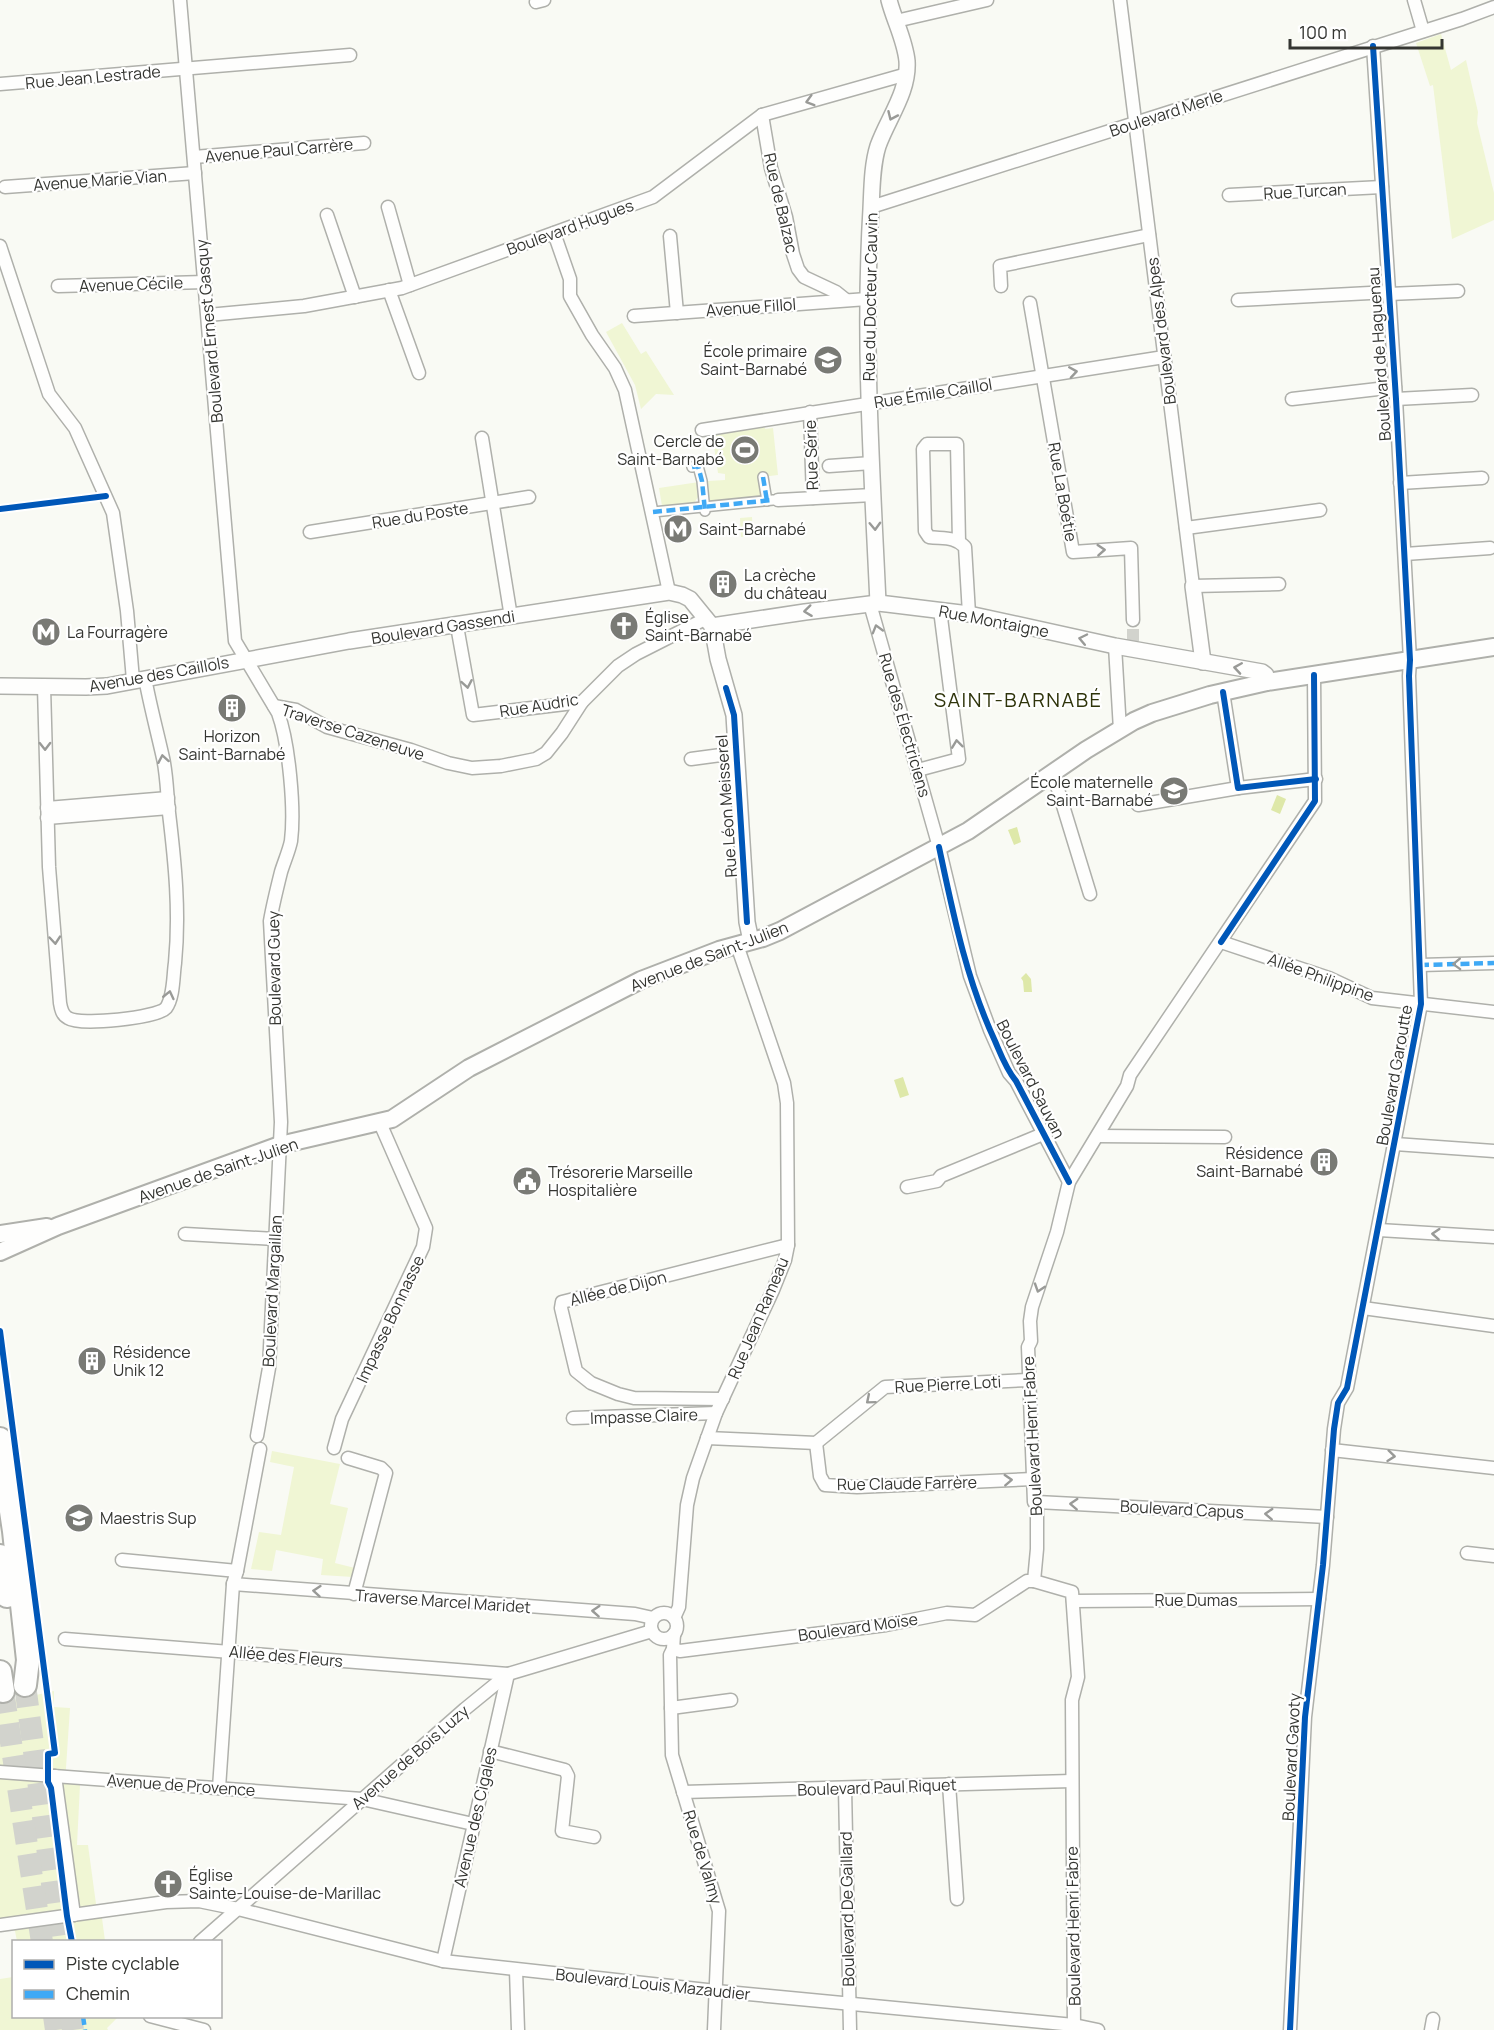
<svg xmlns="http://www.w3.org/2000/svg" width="1494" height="2030" font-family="Manrope,sans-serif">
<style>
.green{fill:#f0f6d4}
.water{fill:#dee8a9}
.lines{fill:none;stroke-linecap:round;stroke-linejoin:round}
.minor-tunnel{stroke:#d2d3cd;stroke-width:12;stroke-dasharray:12 6;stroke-linecap:butt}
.motorway-tunnel{stroke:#d2d3cd;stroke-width:22;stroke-dasharray:22 11;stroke-linecap:butt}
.pedestrian-casing{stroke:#afb0ab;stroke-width:12}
.minor-casing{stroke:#afb0ab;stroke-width:15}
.tertiary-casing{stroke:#afb0ab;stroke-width:18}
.secondary-casing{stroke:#afb0ab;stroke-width:20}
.motorway-casing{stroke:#afb0ab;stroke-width:26}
.pedestrian{stroke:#fefefd;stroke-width:9}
.minor{stroke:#fefefd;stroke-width:12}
.tertiary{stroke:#fefefd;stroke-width:15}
.secondary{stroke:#fefefd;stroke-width:16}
.motorway{stroke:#fefefd;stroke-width:22}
.quiet{stroke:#3fa9f5;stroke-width:4.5;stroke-dasharray:9 4.5;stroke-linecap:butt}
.cycleway-casing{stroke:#fff;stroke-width:10}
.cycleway{stroke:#0057b8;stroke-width:6}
.oneway{stroke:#999a97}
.labels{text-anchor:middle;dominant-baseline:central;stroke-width:4.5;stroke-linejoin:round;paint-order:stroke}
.street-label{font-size:16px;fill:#343531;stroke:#fff}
.poi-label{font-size:16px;fill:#343531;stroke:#fff;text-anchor:start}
.quarter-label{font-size:20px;letter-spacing:1.5px;fill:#2f340b;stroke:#fff}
</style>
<rect width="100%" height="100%" fill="#f9faf4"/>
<g class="green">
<polygon points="1441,34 1451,70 1466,60 1478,112 1477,123 1494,193 1494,220 1452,239 1433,85 1430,86 1416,43"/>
<polygon points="622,323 641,354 646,351 674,395 656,394 641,409 635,385 606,332"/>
<polygon points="764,424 765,429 773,428 778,475 761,477 762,498 710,503 708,481 725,480 725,474 718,473 712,433"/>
<polygon points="699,482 700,494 694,503 662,506 659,488"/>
<polygon points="752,517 753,536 741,537 740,518"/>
<polygon points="272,1451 340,1464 330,1504 348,1508 335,1563 355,1568 353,1577 321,1575 323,1559 276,1550 272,1571 251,1569 259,1532 281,1535 294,1467 270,1462"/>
<polygon points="54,1691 54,1707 70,1708 65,1783 80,1785 77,1845 88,1845 96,1904 102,1918 105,1941 17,1941 15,1931 0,1924 0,1703"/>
<polygon points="13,1977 14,2016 118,2017 107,2028 108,2030 0,2030 0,1979"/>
</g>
<g class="water">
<polygon points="1277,795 1286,799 1280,814 1271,810"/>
<polygon points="1017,827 1021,842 1014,845 1008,830"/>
<polygon points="1026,973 1031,979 1032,992 1024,992 1023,981 1021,978"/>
<polygon points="903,1077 909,1095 900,1098 894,1080"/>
</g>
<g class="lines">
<polyline class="minor-tunnel" points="1133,641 1133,620"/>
<g class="motorway-tunnel">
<polyline points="25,1685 60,1942"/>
<polyline points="3,1691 42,1942"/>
<polyline points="54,2016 56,2030"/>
<polyline points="71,2016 73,2030"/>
</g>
<g class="pedestrian-casing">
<g id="pedestrian">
<polyline points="692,467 698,466 702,481 705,511"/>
<polyline points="763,477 767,501"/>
<polyline points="653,512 773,500"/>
</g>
</g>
<g class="minor-casing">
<g id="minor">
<path d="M180,0L235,641L278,713C289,743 295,809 291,841C289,851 284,862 281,872C277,888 273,904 270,921L281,1122L269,1368L257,1436"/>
<polyline points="1120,0 1193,586 1279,584"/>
<polyline points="1414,0 1423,31"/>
<polyline points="536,2 544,0"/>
<polyline points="896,21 987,0"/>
<polyline points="0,84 350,55"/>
<polyline points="762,115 771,168 786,217 793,254 798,269 804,277 836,292 846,300"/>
<polyline points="194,157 364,143"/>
<polyline points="5,187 195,173"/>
<polyline points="1229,195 1382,187"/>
<polyline points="388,207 410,285"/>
<polyline points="871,207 1462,19 1494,7"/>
<polyline points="327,215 355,297"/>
<polyline points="554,233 570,279 570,296 592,335 615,368 625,390 669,592"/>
<polyline points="670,236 677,313"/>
<polyline points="0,246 49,394 75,428 113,513 127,611 133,680"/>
<polyline points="58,286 205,282"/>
<polyline points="1001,286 1000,266 1149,235"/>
<polyline points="389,290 419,373"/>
<polyline points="1389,294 1458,291"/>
<polyline points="1238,300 1389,292"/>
<polyline points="1030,303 1073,552 1131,548 1133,620"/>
<polyline points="208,315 304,306 402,288 653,197 762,115 907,74"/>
<polyline points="634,316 867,299"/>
<polyline points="1292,399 1395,387"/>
<polyline points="1396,399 1472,395"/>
<polyline points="810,412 813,498"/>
<polyline points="702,430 1164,357"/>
<polyline points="482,438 511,617"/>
<polyline points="829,466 872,463"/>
<polyline points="1400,483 1482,478"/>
<polyline points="778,500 873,495"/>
<polyline points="1186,528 1320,510"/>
<polyline points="310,532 529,497"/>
<path d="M959,542L957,444H927L923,449L925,531L929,537C943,539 954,536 965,547L969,614"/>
<polyline points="1405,554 1490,548"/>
<polyline points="870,604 939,847 970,976 990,1030 1009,1073 1016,1081 1069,1182"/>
<polyline points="457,626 473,715 582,702 618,666 636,654 707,618"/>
<polyline points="1115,646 1120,730"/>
<path d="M44,687L49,867L60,1003C61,1009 62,1015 68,1018C80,1026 157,1018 166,1008C174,997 173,976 175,963C180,912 175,863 169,813C167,795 167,776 163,758C157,731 150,705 145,678"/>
<polyline points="1223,692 1238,788"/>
<polyline points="274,706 296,710 327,727 411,750 448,763 472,768 501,766 536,759 546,753 562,733 582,702"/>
<polyline points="691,759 736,753"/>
<polyline points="918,770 959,759 940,610"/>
<polyline points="1053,773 1090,894"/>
<polyline points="1138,805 1238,788 1316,779"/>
<polyline points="47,808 168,798"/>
<polyline points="47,818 169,808"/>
<polyline points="1221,942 1329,978 1372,998 1494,1012"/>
<polyline points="1420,965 1494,963"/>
<polyline points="1098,1136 1225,1137"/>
<polyline points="1395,1144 1494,1151"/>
<polyline points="907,1187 937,1181 941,1176 1043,1134"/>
<polyline points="1379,1230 1494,1237"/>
<polyline points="185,1234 275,1239"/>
<polyline points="1363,1308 1494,1326"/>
<polyline points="723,1399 634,1398 618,1394 591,1383 576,1371 561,1308 562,1302 788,1245"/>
<polyline points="573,1418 716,1413"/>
<polyline points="707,1438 816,1443 885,1387 1028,1380"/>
<polyline points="816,1443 820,1476 825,1485 857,1487 1033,1479"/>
<polyline points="334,1448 342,1419 423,1247 426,1228 380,1123"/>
<polyline points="1332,1450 1494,1468"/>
<polyline points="348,1458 381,1468 386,1473 354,1594"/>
<polyline points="1037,1502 1327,1517"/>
<polyline points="1467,1553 1494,1556"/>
<polyline points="122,1560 237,1571"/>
<polyline points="233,1584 635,1614 653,1618"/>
<polyline points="1073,1601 1319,1599"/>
<circle cx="664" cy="1626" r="13"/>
<polyline points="674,1618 679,1607 687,1505 693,1478 716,1413 773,1290 785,1260 788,1245 787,1103 784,1083 737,945"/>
<polyline points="674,1634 673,1649 670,1655 672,1755 719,1911 714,2030"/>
<polyline points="65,1639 508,1674 443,1961"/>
<polyline points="673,1649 680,1651 886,1625 947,1613 975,1615 1027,1581 1034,1581"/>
<polyline points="671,1708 731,1700"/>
<polyline points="490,1751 565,1770 568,1776 562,1831 594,1837"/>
<polyline points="0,1772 362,1799 473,1824"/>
<polyline points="55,1776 74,1915"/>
<polyline points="949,1784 957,1899"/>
<polyline points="219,1788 233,1584 237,1571 260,1449"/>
<polyline points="845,1788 850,2030"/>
<polyline points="683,1792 1072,1781"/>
<polyline points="0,1925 166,1902 199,1901 238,1909 443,1961 716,1991 1074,2025 1098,2030"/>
<polyline points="200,1942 465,1709 508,1674 652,1631"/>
<polyline points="516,1970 518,2030"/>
<polyline points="150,2016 204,2030"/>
<polyline points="1074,2030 1072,1700 1078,1677 1072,1592 1034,1581 1037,1549 1037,1502 1034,1502 1028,1347 1031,1341 1030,1321 1032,1307 1057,1232 1069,1182 1127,1086 1130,1075 1315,801 1314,675"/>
<polyline points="1290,2030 1305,1717 1323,1565 1334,1429 1338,1403 1347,1388 1421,1004 1409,676 1410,660 1396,399 1373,46"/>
<polyline points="1431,2030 1433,2019"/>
</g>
</g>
<g class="tertiary-casing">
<g id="tertiary">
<polyline points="1193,586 1203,662"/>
<path d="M878,603C872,472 863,340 871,209C872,188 872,165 878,146C888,118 909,92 907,61C905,40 894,20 889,0"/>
<polyline points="712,626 805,612 878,603 887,604 969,614 1115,646 1262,672 1266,675 1267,682"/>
<polyline points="0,686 86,687 107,686 349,641 669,592 682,595 690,599 712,626 718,659 734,715 747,922 751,941"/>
</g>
</g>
<g class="secondary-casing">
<g id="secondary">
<polyline points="0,1234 47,1227"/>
<polyline points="0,1252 58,1226 280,1145 392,1119 469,1068 641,980 719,950 763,938 780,931 968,831 1086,750 1134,721 1152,713 1210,695 1267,682 1494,647"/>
</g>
</g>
<g class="motorway-casing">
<g id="motorway">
<polyline points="0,1439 14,1531 28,1660 25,1685"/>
<polyline points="0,1556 7,1596"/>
<polyline points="0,1672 3,1691"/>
</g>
</g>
<use href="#pedestrian" class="pedestrian"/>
<use href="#minor" class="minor"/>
<use href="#tertiary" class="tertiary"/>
<use href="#secondary" class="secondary"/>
<use href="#motorway" class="motorway"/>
<g class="quiet">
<polyline points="692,467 698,466 702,481 705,511"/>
<polyline points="763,477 767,501"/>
<polyline points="653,512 773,500"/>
<polyline points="1420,965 1494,963"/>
<polyline points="83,2016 85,2030"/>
</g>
<g class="cycleway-casing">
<g id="cycleway">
<polyline points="0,509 106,496"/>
<polyline points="726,688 734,715 747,922"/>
<polyline points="1223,692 1238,788 1316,779"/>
<path d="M939,847C953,913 966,979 995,1041C1001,1055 1006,1069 1016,1081L1069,1182"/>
<polyline points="1221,942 1315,801 1314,675"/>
<polyline points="0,1331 55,1753 48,1754 48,1782 51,1788 67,1916 72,1942"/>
<polyline points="1290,2030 1305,1717 1323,1565 1334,1429 1338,1403 1347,1388 1421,1004 1409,676 1410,660 1396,399 1373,46"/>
</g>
</g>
<use href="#cycleway" class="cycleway"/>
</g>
<defs><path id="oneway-chevron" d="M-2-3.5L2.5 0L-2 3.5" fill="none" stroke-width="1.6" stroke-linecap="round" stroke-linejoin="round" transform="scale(1.5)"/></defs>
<g class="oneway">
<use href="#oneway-chevron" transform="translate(810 101) rotate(164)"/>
<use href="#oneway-chevron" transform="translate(892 116) rotate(114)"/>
<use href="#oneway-chevron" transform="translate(1073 372) rotate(-9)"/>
<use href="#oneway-chevron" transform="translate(875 526) rotate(88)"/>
<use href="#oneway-chevron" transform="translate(1101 550) rotate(-4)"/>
<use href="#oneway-chevron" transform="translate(808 611) rotate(173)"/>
<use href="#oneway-chevron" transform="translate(877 629) rotate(-106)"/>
<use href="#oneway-chevron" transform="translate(1083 639) rotate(-168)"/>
<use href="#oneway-chevron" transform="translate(1238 668) rotate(-171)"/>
<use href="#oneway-chevron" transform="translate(467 684) rotate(80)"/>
<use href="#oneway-chevron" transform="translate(957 744) rotate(-97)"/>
<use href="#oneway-chevron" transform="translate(45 746) rotate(89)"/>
<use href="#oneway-chevron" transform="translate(163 759) rotate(-100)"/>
<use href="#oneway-chevron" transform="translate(55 940) rotate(85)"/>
<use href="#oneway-chevron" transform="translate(1457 964) rotate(178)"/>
<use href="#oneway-chevron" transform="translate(169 995) rotate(-77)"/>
<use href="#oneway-chevron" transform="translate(1436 1234) rotate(-176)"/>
<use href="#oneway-chevron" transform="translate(1039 1288) rotate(108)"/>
<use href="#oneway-chevron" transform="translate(870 1400) rotate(140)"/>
<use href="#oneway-chevron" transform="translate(1391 1456) rotate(6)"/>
<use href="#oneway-chevron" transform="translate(1008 1480) rotate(-3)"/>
<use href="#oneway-chevron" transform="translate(1074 1504) rotate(-177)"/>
<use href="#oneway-chevron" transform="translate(1269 1514) rotate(-177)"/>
<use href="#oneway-chevron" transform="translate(317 1591) rotate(-175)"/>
<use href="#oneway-chevron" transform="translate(596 1611) rotate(-176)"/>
</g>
<defs>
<g id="school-disc" transform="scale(1.5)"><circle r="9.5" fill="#797a75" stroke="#fff"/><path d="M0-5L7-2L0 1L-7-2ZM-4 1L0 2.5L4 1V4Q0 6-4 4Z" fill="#fff"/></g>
<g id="stadium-disc" transform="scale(1.5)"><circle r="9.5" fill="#797a75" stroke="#fff"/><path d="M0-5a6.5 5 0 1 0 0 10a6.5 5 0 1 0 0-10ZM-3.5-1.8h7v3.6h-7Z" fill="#fff"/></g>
<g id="metro-disc" transform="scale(1.5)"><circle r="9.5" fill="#797a75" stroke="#fff"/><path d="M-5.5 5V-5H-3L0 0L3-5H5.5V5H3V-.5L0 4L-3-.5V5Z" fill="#fff"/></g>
<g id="building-disc" transform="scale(1.5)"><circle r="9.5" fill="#797a75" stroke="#fff"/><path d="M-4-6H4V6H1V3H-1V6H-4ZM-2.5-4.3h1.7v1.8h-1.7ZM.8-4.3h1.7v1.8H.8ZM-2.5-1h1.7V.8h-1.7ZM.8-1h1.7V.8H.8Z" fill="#fff"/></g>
<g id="church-disc" transform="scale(1.5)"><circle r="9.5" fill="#797a75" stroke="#fff"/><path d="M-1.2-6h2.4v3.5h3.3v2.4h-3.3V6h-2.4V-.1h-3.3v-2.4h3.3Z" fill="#fff"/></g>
<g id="civic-disc" transform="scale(1.5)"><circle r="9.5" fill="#797a75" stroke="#fff"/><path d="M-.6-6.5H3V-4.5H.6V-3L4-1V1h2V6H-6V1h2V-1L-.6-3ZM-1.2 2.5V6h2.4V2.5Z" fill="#fff"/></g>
<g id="university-disc" transform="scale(1.5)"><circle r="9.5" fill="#797a75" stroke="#fff"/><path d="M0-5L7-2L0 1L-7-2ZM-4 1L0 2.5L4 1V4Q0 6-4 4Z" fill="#fff"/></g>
</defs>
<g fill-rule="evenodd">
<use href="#school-disc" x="828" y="360"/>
<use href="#stadium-disc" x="745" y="450"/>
<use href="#metro-disc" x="678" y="529"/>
<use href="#building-disc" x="723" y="584"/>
<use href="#church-disc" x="624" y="626"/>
<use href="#metro-disc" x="46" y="632"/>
<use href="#building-disc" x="232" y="708"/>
<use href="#school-disc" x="1174" y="791"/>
<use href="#building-disc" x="1324" y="1162"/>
<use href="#civic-disc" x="527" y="1181"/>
<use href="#building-disc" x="92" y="1361"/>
<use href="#university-disc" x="79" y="1518"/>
<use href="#church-disc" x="168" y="1884"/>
</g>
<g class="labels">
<g class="street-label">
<text transform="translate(93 77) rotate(-5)">Rue Jean Lestrade</text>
<text transform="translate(1166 113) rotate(-18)">Boulevard Merle</text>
<text transform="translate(279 150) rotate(-5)">Avenue Paul Carrère</text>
<text transform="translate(100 180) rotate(-4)">Avenue Marie Vian</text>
<text transform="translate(1305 191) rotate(-3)">Rue Turcan</text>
<text transform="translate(781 203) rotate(77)">Rue de Balzac</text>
<text transform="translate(570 227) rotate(-20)">Boulevard Hugues</text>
<text transform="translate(131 284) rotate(-2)">Avenue Cécile</text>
<text transform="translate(870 297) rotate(-89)">Rue du Docteur Cauvin</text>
<text transform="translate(751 307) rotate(-4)">Avenue Fillol</text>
<text transform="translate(209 331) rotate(-95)">Boulevard Ernest Gasquy</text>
<text transform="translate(1161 331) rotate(-97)">Boulevard des Alpes</text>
<text transform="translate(1379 354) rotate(-94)">Boulevard de Haguenau</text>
<text transform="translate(933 393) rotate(-9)">Rue Émile Caillol</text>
<text transform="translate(811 455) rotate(-92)">Rue Série</text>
<text transform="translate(1063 492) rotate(80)">Rue La Boétie</text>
<text transform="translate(420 515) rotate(-9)">Rue du Poste</text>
<text transform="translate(994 621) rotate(11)">Rue Montaigne</text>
<text transform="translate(443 627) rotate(-9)">Boulevard Gassendi</text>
<text transform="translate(159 674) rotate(-10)">Avenue des Caillols</text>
<text transform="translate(539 705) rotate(-9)">Rue Audric</text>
<text transform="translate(905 725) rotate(74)">Rue des Électriciens</text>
<text transform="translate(353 732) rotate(18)">Traverse Cazeneuve</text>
<text transform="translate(726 806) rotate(-94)">Rue Léon Meisserel</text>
<text transform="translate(709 956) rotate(-21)">Avenue de Saint-Julien</text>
<text transform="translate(274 968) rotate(-91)">Boulevard Guey</text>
<text transform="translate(1321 977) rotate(20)">Allée Philippine</text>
<text transform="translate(1394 1075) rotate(-80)">Boulevard Garoutte</text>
<text transform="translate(1031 1079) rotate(63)">Boulevard Sauvan</text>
<text transform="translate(218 1170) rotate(-19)">Avenue de Saint-Julien</text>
<text transform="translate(618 1288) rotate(-14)">Allée de Dijon</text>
<text transform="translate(272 1291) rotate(-87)">Boulevard Margaillan</text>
<text transform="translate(758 1318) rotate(-67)">Rue Jean Rameau</text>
<text transform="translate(390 1319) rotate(-65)">Impasse Bonnasse</text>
<text transform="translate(948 1384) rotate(-3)">Rue Pierre Loti</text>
<text transform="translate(644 1416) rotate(-2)">Impasse Claire</text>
<text transform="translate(1032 1436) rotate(-93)">Boulevard Henri Fabre</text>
<text transform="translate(907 1483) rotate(-1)">Rue Claude Farrère</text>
<text transform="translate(1182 1509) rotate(3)">Boulevard Capus</text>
<text x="1196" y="1600">Rue Dumas</text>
<text transform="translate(443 1601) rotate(4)">Traverse Marcel Maridet</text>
<text transform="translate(858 1627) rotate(-8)">Boulevard Moïse</text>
<text transform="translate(286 1656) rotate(5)">Allée des Fleurs</text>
<text transform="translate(410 1757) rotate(-41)">Avenue de Bois Luzy</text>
<text transform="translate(1291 1757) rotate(-87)">Boulevard Gavoty</text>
<text transform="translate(181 1785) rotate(4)">Avenue de Provence</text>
<text transform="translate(877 1787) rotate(-2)">Boulevard Paul Riquet</text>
<text transform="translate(475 1817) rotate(-77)">Avenue des Cigales</text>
<text transform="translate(703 1857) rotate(73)">Rue de Valmy</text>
<text transform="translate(847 1909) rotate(-91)">Boulevard De Gaillard</text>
<text transform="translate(1073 1926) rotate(-91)">Boulevard Henri Fabre</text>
<text transform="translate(653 1984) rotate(6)">Boulevard Louis Mazaudier</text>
</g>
<g class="poi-label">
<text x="807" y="351" text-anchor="end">École primaire<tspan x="807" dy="18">Saint-Barnabé</tspan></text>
<text x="724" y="441" text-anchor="end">Cercle de<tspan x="724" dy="18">Saint-Barnabé</tspan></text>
<text x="699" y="529">Saint-Barnabé</text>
<text x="744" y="575">La crèche<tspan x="744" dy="18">du château</tspan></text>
<text x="645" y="617">Église<tspan x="645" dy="18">Saint-Barnabé</tspan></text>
<text x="67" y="632">La Fourragère</text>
<text x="232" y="736" text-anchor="middle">Horizon<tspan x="232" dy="18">Saint-Barnabé</tspan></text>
<text x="1153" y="782" text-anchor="end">École maternelle<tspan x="1153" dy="18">Saint-Barnabé</tspan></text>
<text x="1303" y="1153" text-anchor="end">Résidence<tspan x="1303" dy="18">Saint-Barnabé</tspan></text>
<text x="548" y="1172">Trésorerie Marseille<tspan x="548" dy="18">Hospitalière</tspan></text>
<text x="113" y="1352">Résidence<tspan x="113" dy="18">Unik 12</tspan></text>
<text x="100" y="1518">Maestris Sup</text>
<text x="189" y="1875">Église<tspan x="189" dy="18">Sainte-Louise-de-Marillac</tspan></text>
</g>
<g class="quarter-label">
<text x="1018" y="699">SAINT-BARNABÉ</text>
</g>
</g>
<rect x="12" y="1940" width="210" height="78" fill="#ffffff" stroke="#aeaead" stroke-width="1.5"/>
<rect x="24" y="1960" width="30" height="9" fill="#0057b8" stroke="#aeaead" stroke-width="1.5"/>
<text x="66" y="1970" font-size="18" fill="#343531">Piste cyclable</text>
<rect x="24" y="1990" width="30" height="9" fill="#3fa9f5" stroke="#aeaead" stroke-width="1.5"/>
<text x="66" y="2000" font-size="18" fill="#343531">Chemin</text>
<path d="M1290 39v9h152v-9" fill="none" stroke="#343531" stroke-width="3"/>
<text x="1299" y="39" font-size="18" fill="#343531" stroke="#ffffff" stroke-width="4.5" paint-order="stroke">100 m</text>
</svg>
